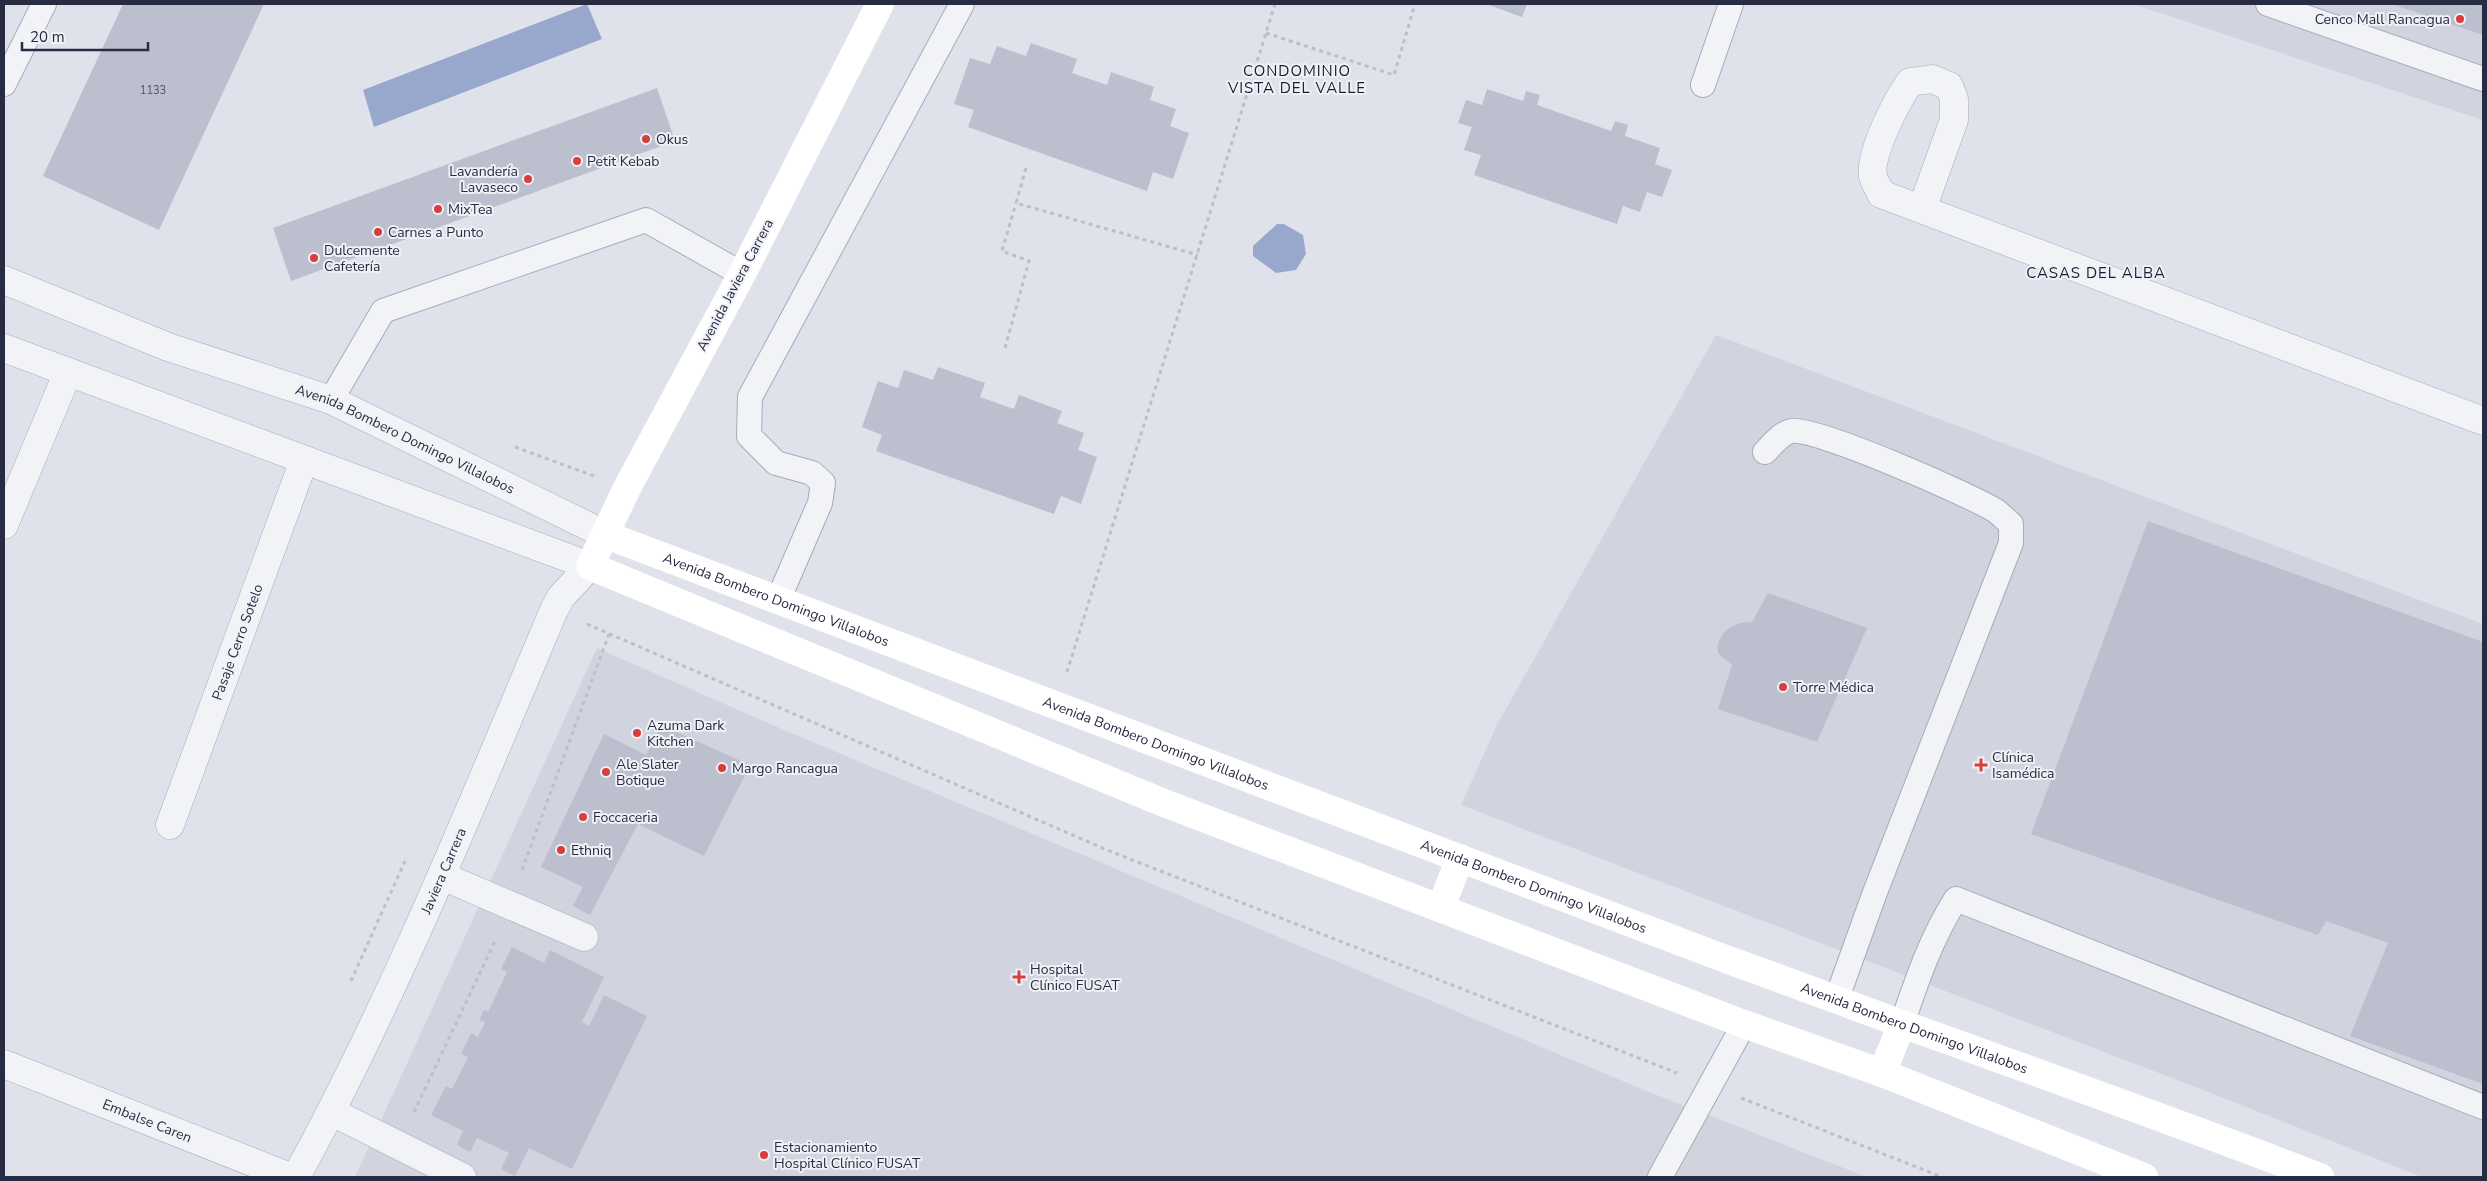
<svg xmlns="http://www.w3.org/2000/svg" width="2487" height="1181" font-family="'Nunito Sans',sans-serif">
<style>
.built{fill:#d1d4df}
.water{fill:#98a8cc}
.building{fill:#bcbfcd}
.lines{fill:none;stroke-linecap:round;stroke-linejoin:round}
.service-casing{stroke:#a8abb8;stroke-width:26}
.minor-casing{stroke:#a8abb8;stroke-width:29}
.tertiary-casing{stroke:#a8abb8;stroke-width:29}
.path{stroke:#bdbfc8;stroke-width:3;stroke-dasharray:4 4;stroke-linecap:butt}
.service{stroke:#f2f3f7;stroke-width:24}
.minor{stroke:#f2f3f7;stroke-width:28}
.tertiary{stroke:#f2f3f7;stroke-width:28}
.secondary{stroke:#fff;stroke-width:28}
.poi-dot{fill:#d83e3b;stroke:#eff1f7;stroke-width:2}
.labels{text-anchor:middle;dominant-baseline:central;stroke-width:4;stroke-linejoin:round;paint-order:stroke}
.number-label{font-size:11px;fill:#4c5165}
.poi-label{font-size:14px;fill:#272c42;stroke:#eff1f7;text-anchor:start}
.street-label{font-size:14px;fill:#272c42;stroke:#eff1f7}
.neighbourhood-label{font-size:15px;letter-spacing:1px;fill:#191d33;stroke:#eff1f7}
</style>
<rect width="100%" height="100%" fill="#dfe2ea"/>
<g class="built">
<polygon points="2133,4 2483,4 2483,120"/>
<polygon points="1716,335 2483,624 2483,1177 2422,1177 2224,1098 1461,805 1497,725"/>
<polygon points="597,648 784,730 1649,1092 1867,1177 355,1177"/>
</g>
<g class="water">
<polygon points="587,4 602,39 374,127 363,90"/>
<polygon points="1277,224 1284,224 1303,235 1306,254 1296,270 1276,273 1253,256 1253,246"/>
</g>
<g class="building">
<polygon points="123,4 264,4 159,230 43,176"/>
<polygon points="1486,4 1527,4 1522,17"/>
<polygon points="2392,4 2483,4 2483,35"/>
<polygon points="1031,43 1077,59 1072,73 1107,85 1111,72 1154,87 1150,100 1176,109 1170,126 1189,133 1173,179 1153,172 1147,191 968,127 974,110 954,104 970,58 990,64 997,46 1026,56"/>
<polygon points="657,88 675,141 291,281 273,228"/>
<polygon points="1487,89 1523,101 1526,91 1540,95 1537,105 1611,131 1615,121 1628,125 1625,136 1660,148 1655,164 1672,170 1662,197 1647,192 1640,212 1623,206 1617,224 1474,175 1481,155 1464,150 1472,127 1458,123 1466,100 1482,105"/>
<polygon points="938,367 985,383 980,397 1014,409 1019,395 1062,411 1057,423 1084,433 1078,450 1097,457 1081,504 1061,496 1054,514 876,451 882,435 862,427 878,381 898,388 904,370 933,380"/>
<polygon points="2148,521 2483,642 2483,1084 2350,1036 2388,943 2326,921 2318,935 2031,834"/>
<polygon points="1768,593 1867,628 1817,742 1718,709 1732,665 1718,653 1717,646 1723,633 1731,627 1740,623 1752,622"/>
<polygon points="661,725 750,765 704,856 638,824 590,915 573,906 583,887 541,867 604,734 646,755"/>
<polygon points="512,947 544,963 550,950 604,977 582,1022 589,1026 604,995 647,1016 572,1169 529,1148 515,1176 501,1169 509,1153 477,1138 470,1152 457,1145 463,1131 431,1115 446,1086 452,1089 468,1057 461,1054 471,1033 478,1037 485,1022 479,1020 484,1010 488,1012 507,972 501,969"/>
</g>
<g class="lines">
<g class="service-casing">
<g id="service">
<polyline points="2268,4 2483,79"/>
<polyline points="4,84 44,4"/>
<polyline points="1703,85 1731,4"/>
<polyline points="331,400 383,311 646,220 742,274"/>
<path d="M1765,452C1772,445 1780,434 1791,431C1811,425 1973,496 1996,511C2001,515 2006,520 2011,524V543L1874,895L1837,998"/>
<polyline points="778,600 820,503 823,483 812,473 776,463 749,436 750,397 962,4"/>
<path d="M1902,1024C1917,980 1931,938 1956,899L2483,1107"/>
<polyline points="1660,1177 1744,1024"/>
</g>
</g>
<g class="minor-casing">
<g id="minor">
<path d="M1922,209L1954,120V99L1949,86L1932,79L1910,82C1897,100 1869,154 1873,176C1874,182 1879,188 1881,194L2483,421"/>
<path id="s1" d="M4,280L168,347L331,400L606,535"/>
<polyline points="4,348 590,566"/>
<polyline points="4,525 68,372"/>
<path id="s2" d="M170,825L304,460"/>
<polyline points="442,876 584,937"/>
<path id="s3" d="M4,1064L290,1177"/>
<polyline points="332,1112 462,1177"/>
</g>
</g>
<g class="tertiary-casing">
<g id="tertiary">
<path id="s4" d="M296,1177C396,995 473,801 554,610L561,597L590,566"/>
</g>
</g>
<g class="path">
<polyline points="1266,33 1394,75 1415,4"/>
<polyline points="1026,168 1016,203 1198,255"/>
<polyline points="1005,348 1029,261 1002,251 1016,203"/>
<polyline points="515,447 594,476"/>
<polyline points="587,624 1107,850 1677,1073"/>
<polyline points="1067,672 1275,4"/>
<polyline points="522,870 609,634"/>
<polyline points="351,981 405,861"/>
<polyline points="1741,1098 1942,1177"/>
<polyline points="414,1112 496,939"/>
</g>
<use href="#service" class="service"/>
<use href="#minor" class="minor"/>
<use href="#tertiary" class="tertiary"/>
<g class="secondary">
<polyline points="880,4 742,274 627,488 590,566 1164,803 1744,1024 1882,1073 2144,1177"/>
<path id="s5" d="M606,535L1731,961C1799,985 1865,1011 1933,1035C2063,1082 2192,1128 2320,1177"/>
<polyline points="1441,907 1460,858"/>
<polyline points="1882,1073 1902,1024"/>
</g>
</g>
<g class="poi-dot">
<circle cx="2460" cy="19" r="5"/>
<circle cx="646" cy="139" r="5"/>
<circle cx="577" cy="161" r="5"/>
<circle cx="528" cy="179" r="5"/>
<circle cx="438" cy="209" r="5"/>
<circle cx="378" cy="232" r="5"/>
<circle cx="314" cy="258" r="5"/>
<circle cx="1783" cy="687" r="5"/>
<circle cx="637" cy="733" r="5"/>
<path d="M1978.5 757.5h5v5h5v5h-5v5h-5v-5h-5v-5h5z"/>
<circle cx="722" cy="768" r="5"/>
<circle cx="606" cy="772" r="5"/>
<circle cx="583" cy="817" r="5"/>
<circle cx="561" cy="850" r="5"/>
<path d="M1016.5 969.5h5v5h5v5h-5v5h-5v-5h-5v-5h5z"/>
<circle cx="764" cy="1155" r="5"/>
</g>
<g class="labels">
<g class="number-label">
<text x="153" y="90">1133</text>
</g>
<g class="poi-label">
<text x="2450" y="19" text-anchor="end">Cenco Mall Rancagua</text>
<text x="656" y="139">Okus</text>
<text x="587" y="161">Petit Kebab</text>
<text x="518" y="171" text-anchor="end">Lavandería<tspan x="518" dy="16">Lavaseco</tspan></text>
<text x="448" y="209">MixTea</text>
<text x="388" y="232">Carnes a Punto</text>
<text x="324" y="250">Dulcemente<tspan x="324" dy="16">Cafetería</tspan></text>
<text x="1793" y="687">Torre Médica</text>
<text x="647" y="725">Azuma Dark<tspan x="647" dy="16">Kitchen</tspan></text>
<text x="1992" y="757">Clínica<tspan x="1992" dy="16">Isamédica</tspan></text>
<text x="616" y="764">Ale Slater<tspan x="616" dy="16">Botique</tspan></text>
<text x="732" y="768">Margo Rancagua</text>
<text x="593" y="817">Foccaceria</text>
<text x="571" y="850">Ethniq</text>
<text x="1030" y="969">Hospital<tspan x="1030" dy="16">Clínico FUSAT</tspan></text>
<text x="774" y="1147">Estacionamiento<tspan x="774" dy="16">Hospital Clínico FUSAT</tspan></text>
</g>
<g class="street-label">
<text transform="translate(735 285) rotate(-62)">Avenida Javiera Carrera</text>
<text stroke="none"><textPath href="#s1" startOffset="432">Avenida Bombero Domingo Villalobos</textPath></text>
<text stroke="none"><textPath href="#s5" startOffset="182">Avenida Bombero Domingo Villalobos</textPath></text>
<text stroke="none"><textPath href="#s2" startOffset="195">Pasaje Cerro Sotelo</textPath></text>
<text stroke="none"><textPath href="#s5" startOffset="588">Avenida Bombero Domingo Villalobos</textPath></text>
<text stroke="none"><textPath href="#s4" startOffset="340">Javiera Carrera</textPath></text>
<text stroke="none"><textPath href="#s5" startOffset="992">Avenida Bombero Domingo Villalobos</textPath></text>
<text stroke="none"><textPath href="#s5" startOffset="1398">Avenida Bombero Domingo Villalobos</textPath></text>
<text stroke="none"><textPath href="#s3" startOffset="154">Embalse Caren</textPath></text>
</g>
<g class="neighbourhood-label">
<text x="1297" y="71">CONDOMINIO<tspan x="1297" dy="17">VISTA DEL VALLE</tspan></text>
<text x="2096" y="273">CASAS DEL ALBA</text>
</g>
</g>
<rect width="2487" height="1181" fill="none" stroke="#272c42" stroke-width="10"/>
<path d="M22 42v8h126v-8" fill="none" stroke="#272c42" stroke-width="2.5"/>
<text x="30" y="42" font-size="15" fill="#272c42" stroke="#eff1f7" stroke-width="4" paint-order="stroke">20 m</text>
</svg>
